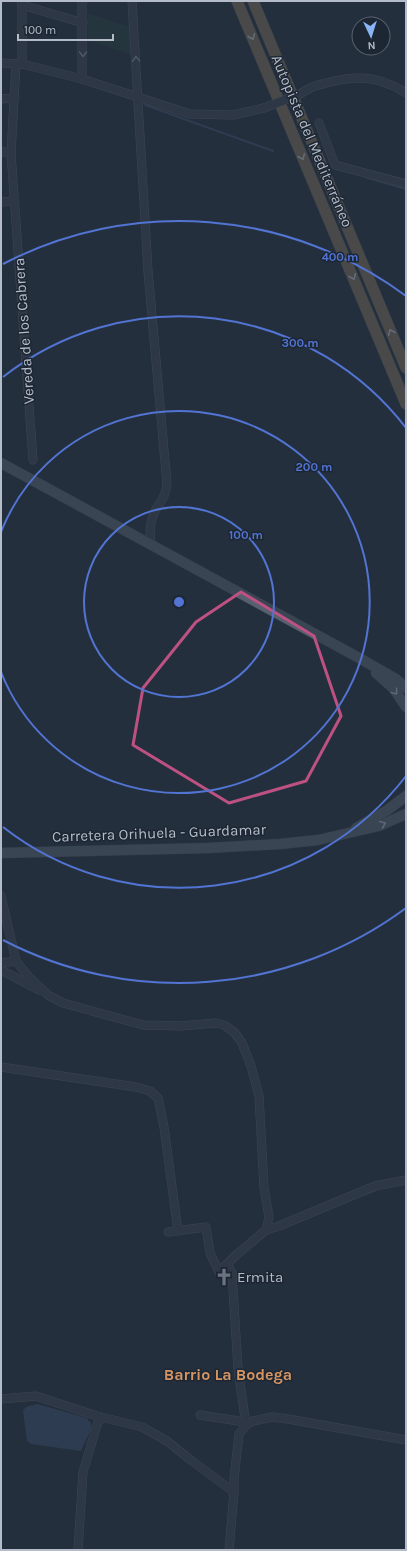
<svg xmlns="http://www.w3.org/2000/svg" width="407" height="1551" font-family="Karla,sans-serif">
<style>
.green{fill:#263c3f}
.water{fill:#394c67}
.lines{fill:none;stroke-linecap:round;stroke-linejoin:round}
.stream{stroke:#394c67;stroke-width:2}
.minor-casing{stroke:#565f6c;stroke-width:9}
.major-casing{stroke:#414a57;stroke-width:11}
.highway-casing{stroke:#434c59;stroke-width:12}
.minor{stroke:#38414e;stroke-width:8}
.major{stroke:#56606e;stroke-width:10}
.highway{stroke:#746855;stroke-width:11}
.minor-bridge-casing{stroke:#565f6c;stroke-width:9;stroke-linecap:butt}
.minor-bridge{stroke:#38414e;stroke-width:8}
.oneway{stroke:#aeb4bd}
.oneway2{stroke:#7c8592}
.oneway3{stroke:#a1aab7}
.marked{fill:none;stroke:#bd5182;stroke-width:3;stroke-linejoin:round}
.ring{fill:none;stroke:#5274d3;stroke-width:2}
.labels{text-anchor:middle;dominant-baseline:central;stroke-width:3;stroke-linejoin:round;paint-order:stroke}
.street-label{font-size:15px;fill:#b4bcc9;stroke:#1d2633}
.poi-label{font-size:15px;fill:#b4bcc9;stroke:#1d2633;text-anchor:start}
.neighbourhood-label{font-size:16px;font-weight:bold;fill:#d59563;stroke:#1d2633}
.centre{fill:#5274d3;stroke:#1d2633;stroke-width:2}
.ring-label{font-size:12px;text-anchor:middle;font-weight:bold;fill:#5274d3;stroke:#1d2633;stroke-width:3;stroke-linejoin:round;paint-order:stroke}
</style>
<rect width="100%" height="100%" fill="#242f3e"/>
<polygon class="green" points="87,13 130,27 132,55 88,40"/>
<polygon class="water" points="37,1404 87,1418 91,1424 91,1429 81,1451 31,1444 27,1441 23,1411 26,1407"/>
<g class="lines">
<g class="stream">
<polyline points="145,105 273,151"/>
<polyline points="365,177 406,189"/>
<polyline points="363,1195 378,1189"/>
</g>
<g class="minor-casing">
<g id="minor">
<path d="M132,1L148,271L167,484C165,501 158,502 153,516C149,525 150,534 151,544"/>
<polyline points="22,5 83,23"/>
<polyline points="1,63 22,64 82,79 190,114 233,115 264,108"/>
<polyline points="16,64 11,153 33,460"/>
<polyline points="22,64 22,2"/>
<polyline points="82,79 82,1"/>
<path d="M312,87C347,76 374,72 406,93"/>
<polyline points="1,99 15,98"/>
<polyline points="319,123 335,165 406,184"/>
<polyline points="1,152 11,152"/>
<polyline points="1,202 15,201"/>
<polyline points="1,896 16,961 28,976 48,995 63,1003 143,1025 180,1026 216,1023 224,1025 234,1032 242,1043 251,1066 259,1096 264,1188 269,1217 266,1230"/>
<polyline points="1,963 16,961"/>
<polyline points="1,970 39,990"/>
<polyline points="1,1067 136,1087 150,1091 158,1098 164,1127 178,1231"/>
<polyline points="168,1232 206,1227 210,1253 219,1272 235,1256 266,1230 279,1226 375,1186 406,1180"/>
<polyline points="227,1264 232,1273 238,1369 246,1425"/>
<polyline points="1,1399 36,1396 97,1416 142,1427 167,1441 192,1461 234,1492"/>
<polyline points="200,1415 245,1422"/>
<polyline points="78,1550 83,1472 97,1425 101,1417"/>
<polyline points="229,1550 234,1492 234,1479 239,1434 246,1425 253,1421 272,1417 288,1419 406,1440"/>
</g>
</g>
<g class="major-casing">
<g id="major">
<polyline points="1,463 361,659 396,679 406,688"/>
<polyline points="376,673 394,689 406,707"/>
<polyline points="356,828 386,811 406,796"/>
<polyline points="1,853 208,848 280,844 318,840 379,826 406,814"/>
</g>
</g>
<g class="highway-casing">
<g id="highway">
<polyline points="237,1 406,404"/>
<polyline points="253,1 406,368"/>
</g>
</g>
<use href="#minor" class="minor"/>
<use href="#major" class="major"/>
<use href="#highway" class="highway"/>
<g class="minor-bridge-casing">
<polyline id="minor-bridge" points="264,108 298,95 312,87"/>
</g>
<use href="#minor-bridge" class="minor-bridge"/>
</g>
<defs><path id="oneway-chevron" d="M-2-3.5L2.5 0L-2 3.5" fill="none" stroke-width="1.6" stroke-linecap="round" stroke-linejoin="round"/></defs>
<g class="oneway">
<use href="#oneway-chevron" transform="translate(252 37) rotate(67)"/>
<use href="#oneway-chevron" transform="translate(302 157) rotate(67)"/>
<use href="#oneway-chevron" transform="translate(353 277) rotate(67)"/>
<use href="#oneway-chevron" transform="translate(391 332) rotate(-113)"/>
</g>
<g class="oneway2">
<use href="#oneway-chevron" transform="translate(83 54) rotate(90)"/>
<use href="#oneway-chevron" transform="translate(136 59) rotate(-94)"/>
</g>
<g class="oneway3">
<use href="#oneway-chevron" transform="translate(395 692) rotate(53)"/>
<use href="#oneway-chevron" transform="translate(383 824) rotate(-23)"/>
</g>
<path d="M0 0H407V1551H0ZM241,592L314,636L341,716L306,781L229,803L133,745L143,688L196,622Z" fill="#242f3e" fill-opacity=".55" fill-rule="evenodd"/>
<path class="marked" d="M241,592L314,636L341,716L306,781L229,803L133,745L143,688L196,622Z"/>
<g class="ring">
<circle cx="179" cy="602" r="95"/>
<path d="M1 532A191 191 0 1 1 1 672"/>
<path d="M406 776A286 286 0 0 1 3 827M3 377A286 286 0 0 1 406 428"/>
<path d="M406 908A381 381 0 0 1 3 940M3 264A381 381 0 0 1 406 296"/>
</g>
<defs>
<g id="church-bare" transform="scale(1.38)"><path d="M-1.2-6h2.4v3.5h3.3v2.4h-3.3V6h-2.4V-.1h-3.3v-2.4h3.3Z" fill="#6b7280" stroke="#1d2633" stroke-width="2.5" paint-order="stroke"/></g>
</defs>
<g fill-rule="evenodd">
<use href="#church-bare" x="224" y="1277"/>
</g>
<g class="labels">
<g class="street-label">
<text transform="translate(312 141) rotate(67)">Autopista del Mediterráneo</text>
<text transform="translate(24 331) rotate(-94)">Vereda de los Cabrera</text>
<text transform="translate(159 833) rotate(-2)">Carretera Orihuela - Guardamar</text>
</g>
<g class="poi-label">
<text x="237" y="1277">Ermita</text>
</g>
<g class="neighbourhood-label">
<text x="228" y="1374">Barrio La Bodega</text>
</g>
</g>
<circle cx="179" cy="602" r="6" class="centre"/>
<g class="ring-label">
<text x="340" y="261">400 m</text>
<text x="300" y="347">300 m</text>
<text x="314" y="471">200 m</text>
<text x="246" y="539">100 m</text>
</g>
<rect width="407" height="1551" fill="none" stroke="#b4bcc9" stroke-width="4"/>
<g transform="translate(371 36) rotate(176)"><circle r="19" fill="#1d2633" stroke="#59626f"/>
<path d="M0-3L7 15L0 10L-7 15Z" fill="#8ab4f8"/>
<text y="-6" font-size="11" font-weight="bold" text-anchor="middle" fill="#b4bcc9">N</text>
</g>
<path d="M18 34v6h95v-6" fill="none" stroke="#b4bcc9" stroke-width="2"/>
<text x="24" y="34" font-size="12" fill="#b4bcc9" stroke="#1d2633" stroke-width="3" paint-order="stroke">100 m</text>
</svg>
